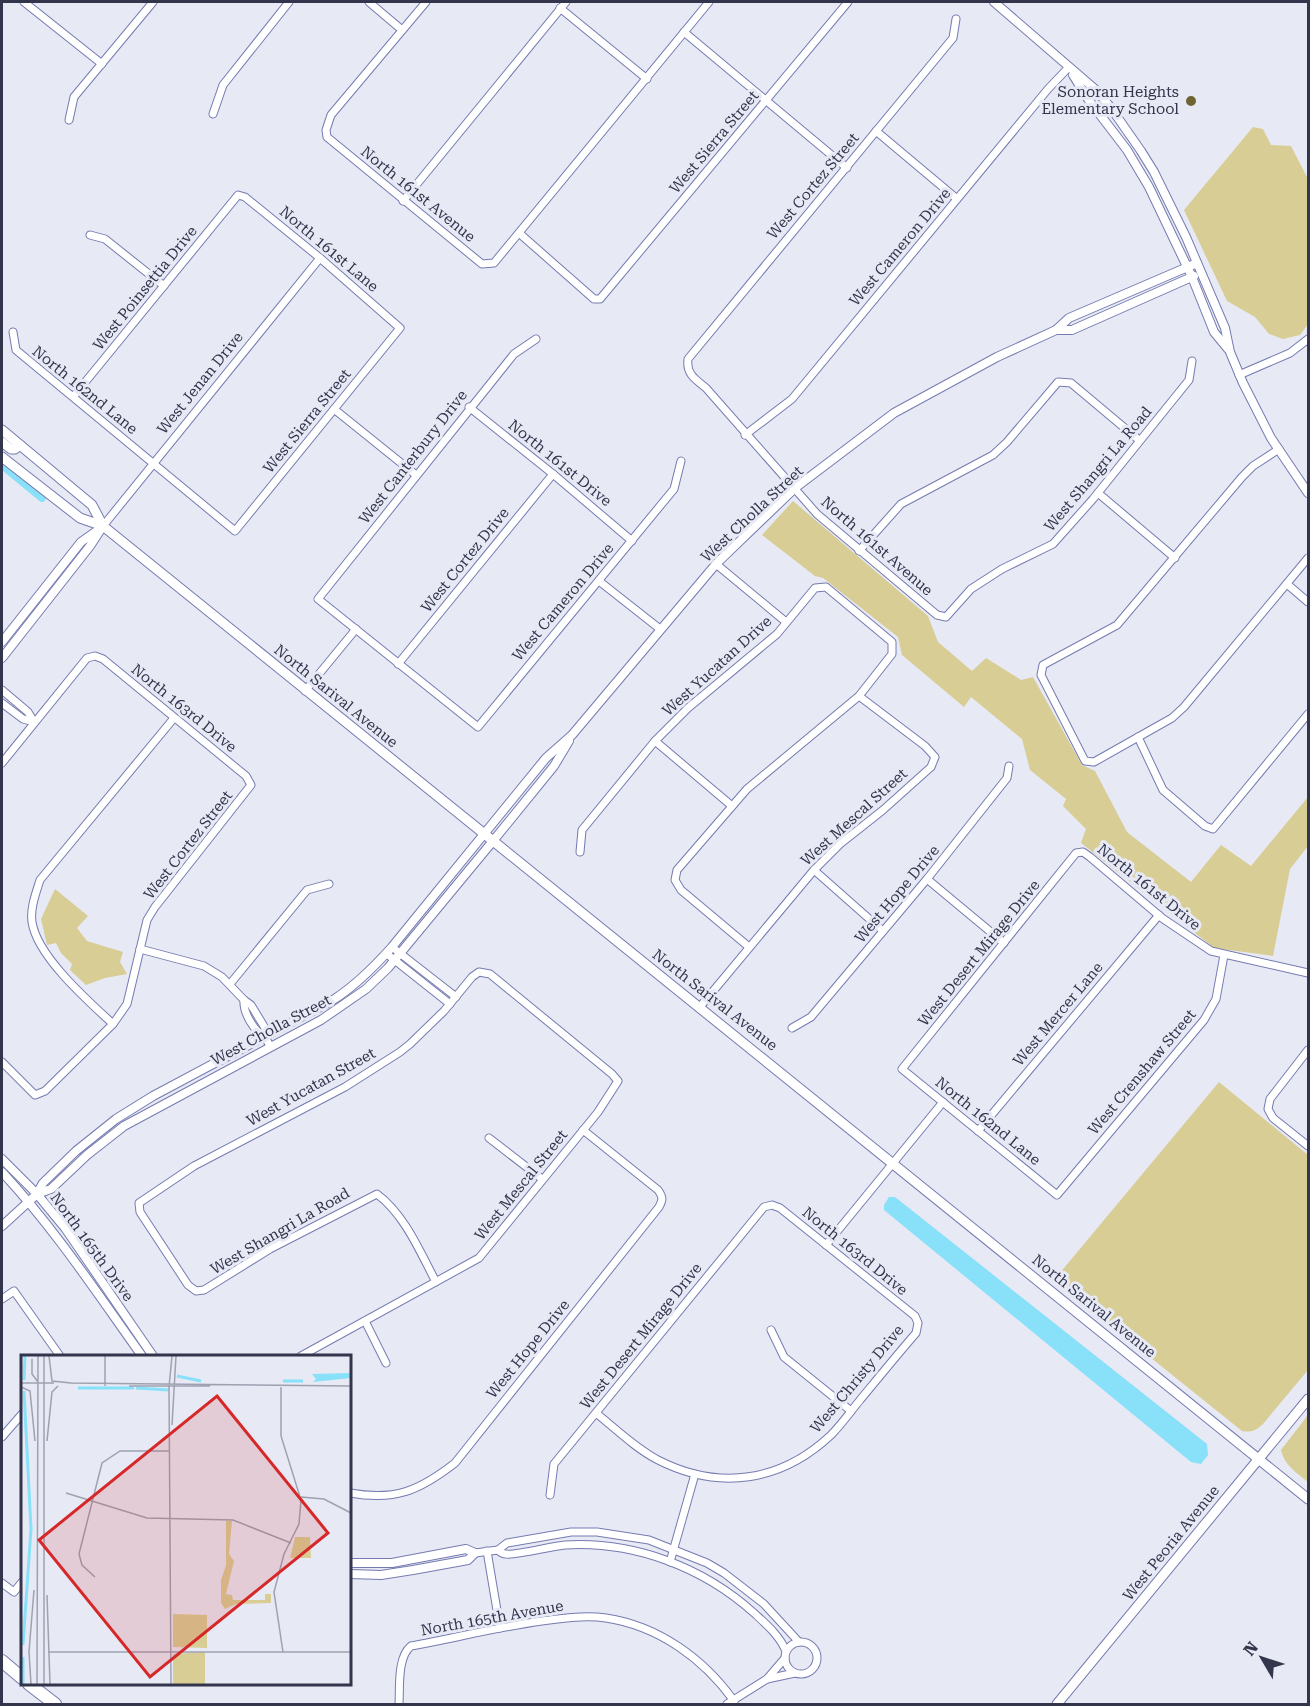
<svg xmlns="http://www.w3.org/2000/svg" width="1310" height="1706" font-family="'Roboto Serif',serif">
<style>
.green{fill:#d8cd95}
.water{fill:#88e0f9}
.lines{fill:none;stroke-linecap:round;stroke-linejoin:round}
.canal{stroke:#88e0f9;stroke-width:8}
.minor-casing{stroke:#757bb0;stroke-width:9}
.tertiary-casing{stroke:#757bb0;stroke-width:10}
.secondary-casing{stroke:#757bb0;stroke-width:11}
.motorway-casing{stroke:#757bb0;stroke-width:14}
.minor{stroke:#fff;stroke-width:7}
.tertiary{stroke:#fff;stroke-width:8}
.secondary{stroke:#fff;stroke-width:9}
.motorway{stroke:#fff;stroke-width:12}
.poi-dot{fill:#6e6431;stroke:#e7e9f5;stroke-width:2}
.labels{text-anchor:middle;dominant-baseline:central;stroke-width:6;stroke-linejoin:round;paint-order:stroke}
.poi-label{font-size:15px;fill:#32354c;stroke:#e7e9f5;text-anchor:end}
.street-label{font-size:15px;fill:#32354c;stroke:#e7e9f5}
.inset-river{fill:none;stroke:#88e0f9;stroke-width:3}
.inset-road{fill:none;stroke:#9fa1b1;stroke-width:1.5}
.view{fill:#d62828;fill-opacity:0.15;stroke:#d62828;stroke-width:3}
.inset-edge{fill:none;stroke:#32354c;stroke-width:3}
</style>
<rect width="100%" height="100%" fill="#e7e9f5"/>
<g class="green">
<polygon points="1253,127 1263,129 1271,145 1291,146 1308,179 1308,324 1300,335 1283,339 1269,334 1255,317 1227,301 1184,210"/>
<polygon points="793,501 928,616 938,642 972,671 986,658 1021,680 1033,677 1082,765 1095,771 1127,832 1191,882 1221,845 1251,866 1308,797 1308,846 1290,869 1273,956 1214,948 1081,843 1086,829 1063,806 1066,799 1030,770 1022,739 971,697 964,707 902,655 898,637 823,578 815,576 762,535"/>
<polygon points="55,889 88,916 77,928 87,941 123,952 120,962 127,974 105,978 86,985 70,970 72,964 61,953 56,943 47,945 41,919"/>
<path d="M1219,1082L1308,1155V1370L1263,1424C1256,1430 1252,1433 1242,1431L1054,1280Z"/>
<path d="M1308,1415V1482C1297,1473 1284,1465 1281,1450Z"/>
</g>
<polygon class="water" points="889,1197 895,1197 1207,1444 1208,1455 1201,1464 1191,1462 884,1210 884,1205"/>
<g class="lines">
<polyline class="canal" points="2,465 42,498"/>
<g class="minor-casing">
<g id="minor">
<polyline points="24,2 102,64"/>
<polyline points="369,2 402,30"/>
<polyline points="426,2 331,115 326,130 327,137 482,264 494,263 709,2"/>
<polyline points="560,8 647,79"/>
<path d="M956,19L953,38L688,359C686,374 695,379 706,388L817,514L937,615L946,617L971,589L1002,569L1053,544L1093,499L1189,380L1192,361"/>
<polyline points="684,32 847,168"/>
<polyline points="213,114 223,85 289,2"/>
<polyline points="69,120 74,97 153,2"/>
<polyline points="876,131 957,199"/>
<polyline points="403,201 566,2"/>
<polyline points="519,233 594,299 600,299 848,2"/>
<polyline points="90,235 105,239 164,286"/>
<polyline points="13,332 16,350 235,531 400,328 320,258 245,197 238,195 73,397"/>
<polyline points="536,339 514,354 318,599 478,727 674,489 681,461"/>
<polyline points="1239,375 1290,353 1308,339"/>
<polyline points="469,407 553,474 632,541"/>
<polyline points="334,409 416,475"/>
<polyline points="745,435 792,399 1048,89 1068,68"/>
<polyline points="1279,449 1253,466 1242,477 1117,625 1043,665 1041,675 1085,761 1094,762 1172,718 1184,707 1308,558"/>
<polyline points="1098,493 1175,558"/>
<polyline points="103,526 320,258"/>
<polyline points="859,551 901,504 993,455 1007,442 1058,382 1071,383 1139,440"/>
<polyline points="716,564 786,622"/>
<polyline points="599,581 660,629"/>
<polyline points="1287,584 1308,602"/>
<polyline points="398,664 553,474"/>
<polyline points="2,690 28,712 34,722"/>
<polyline points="305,691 356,629"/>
<polyline points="2,703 23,719 34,722"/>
<polyline points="1138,737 1163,790 1205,826 1213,829 1308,714"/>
<polyline points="655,741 732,806"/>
<polyline points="2,763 87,658 95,656 103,659 246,776 251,785 155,907 147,920 127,1004 113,1024 45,1091 35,1095 2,1062"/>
<polyline points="580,852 582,830 655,741 688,708 777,634 815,588 826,587 892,642 892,654 859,696 747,789 677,870 675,880 681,890 749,947"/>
<polyline points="814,870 883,931"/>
<polyline points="927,879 1004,943"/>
<polyline points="392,947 456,997"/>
<polyline points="140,949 204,966 222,977 244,1000 251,1005 265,1028 265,1037 270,1046"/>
<polyline points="387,954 450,1004"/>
<polyline points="1224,955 1216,999 1204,1020 1057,1195 902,1069 1076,853 1083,852 1090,857 1162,918 1211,951 1308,973"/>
<polyline points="230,984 307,890 329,884"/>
<path d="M244,1000C243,1013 254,1031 265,1037"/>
<polyline points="699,1008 814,870 840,844 883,810 931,767 935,757 925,746 859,696"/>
<path d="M113,1024C87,1000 37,956 32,922C30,908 36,893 40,880L174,718"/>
<polyline points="792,1028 811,1017 927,879 1007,778 1009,766"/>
<polyline points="1308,1050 1270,1099 1268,1109 1273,1118 1308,1146"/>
<polyline points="978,1131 1159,915"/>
<polyline points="489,1138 542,1179"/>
<polyline points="826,1245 943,1102"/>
<polyline points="2,1299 14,1291 60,1356"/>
<polyline points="365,1321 386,1363"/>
<polyline points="771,1330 784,1357 851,1411"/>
<path d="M301,1356L479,1258L598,1112L618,1081L612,1074L490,974L479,972L472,977L444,1011L410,1044L400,1052L345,1087L194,1166L139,1203L140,1212L188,1285L196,1291L204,1290L270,1249L377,1194C405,1215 420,1252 436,1282"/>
<polyline points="2,1437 22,1414"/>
<path d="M350,1493C395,1501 419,1491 455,1463L659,1207C663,1200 663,1197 658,1190L583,1130"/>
<path d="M550,1495L554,1464L764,1207L772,1205L780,1208L915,1316L918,1323L916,1333C897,1355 879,1377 860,1400C851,1411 841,1425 831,1435C781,1482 719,1491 658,1460C635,1448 616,1429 596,1413"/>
<path d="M498,1550C500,1552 503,1554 506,1554C514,1556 552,1546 565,1545C634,1541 703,1567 754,1613C767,1625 779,1635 786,1651"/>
<polyline points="487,1551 500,1628"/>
<polyline points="475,1553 498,1550 507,1543 571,1532 597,1532 649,1540 707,1563 724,1573 764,1604 799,1642"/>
<polyline points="670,1562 695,1474"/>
<polyline points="2,1583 14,1592 22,1582"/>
<circle cx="801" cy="1658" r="16"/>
<polyline points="767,1679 795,1673"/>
<path d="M399,1704C400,1688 397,1657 411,1646C455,1638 498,1627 542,1621C564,1618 585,1615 606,1618C659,1626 704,1659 734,1701"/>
<polyline points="727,1704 767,1679 785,1658"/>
</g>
</g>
<g class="tertiary-casing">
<g id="tertiary">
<polyline points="994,2 1096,90 1111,108 1141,151 1154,172 1186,237 1225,328 1230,352 1243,383 1271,438 1308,493"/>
<polyline points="1073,75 1088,99 1127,150 1149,187 1192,277 1214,332 1228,349"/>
<polyline points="1056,330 1072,330 1194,276"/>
<polyline points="2,642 81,542 98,530"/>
<polyline points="2,658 90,546 103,526"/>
<polyline points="2,1159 37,1194 65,1228 153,1356"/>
<path d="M2,1172C55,1229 97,1293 142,1356"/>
<path d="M37,1194L43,1183L76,1151L116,1119L153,1096L333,1000C355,986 374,967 392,947L546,758L572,735L716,564L795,488L894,413L997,357L1056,330L1069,318L1197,263"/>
<polyline points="2,1226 37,1194 51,1189 87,1155 124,1126 321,1020 366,989 388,968 493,841 554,766 569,741"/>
<polyline points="350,1563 392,1563 466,1549 475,1553 468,1560 413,1570 381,1575 350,1574"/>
</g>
</g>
<g class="secondary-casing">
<g id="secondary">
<polyline points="2,430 92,505 103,526"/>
<polyline points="2,442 11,449 15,449 20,445"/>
<polyline points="2,457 80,518 103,526 1308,1499"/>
<polyline points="1057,1704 1308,1399"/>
</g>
</g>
<g class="motorway-casing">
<g id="motorway">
<polyline points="2,1661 22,1678"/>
<polyline points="29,1684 55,1704"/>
</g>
</g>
<use href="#minor" class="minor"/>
<use href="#tertiary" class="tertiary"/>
<use href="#secondary" class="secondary"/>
<use href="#motorway" class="motorway"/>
</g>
<circle class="poi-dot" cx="1191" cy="101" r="6"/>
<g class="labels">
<g class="poi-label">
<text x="1179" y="92">Sonoran Heights<tspan x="1179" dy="17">Elementary School</tspan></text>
</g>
<g class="street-label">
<text transform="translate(714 142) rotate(-50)">West Sierra Street</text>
<text transform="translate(813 186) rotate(-50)">West Cortez Street</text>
<text transform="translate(418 194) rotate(39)">North 161st Avenue</text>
<text transform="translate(900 247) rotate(-50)">West Cameron Drive</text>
<text transform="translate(329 249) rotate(40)">North 161st Lane</text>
<text transform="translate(145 288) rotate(-51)">West Poinsettia Drive</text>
<text transform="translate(200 383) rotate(-51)">West Jenan Drive</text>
<text transform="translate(85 390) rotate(39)">North 162nd Lane</text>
<text transform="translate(307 421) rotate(-51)">West Sierra Street</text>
<text transform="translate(413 457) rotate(-52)">West Canterbury Drive</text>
<text transform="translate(560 463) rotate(39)">North 161st Drive</text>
<text transform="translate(1098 469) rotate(-50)">West Shangri La Road</text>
<text transform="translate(752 514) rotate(-43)">West Cholla Street</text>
<text transform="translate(877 546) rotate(41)">North 161st Avenue</text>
<text transform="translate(465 560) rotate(-51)">West Cortez Drive</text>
<text transform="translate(563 602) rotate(-50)">West Cameron Drive</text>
<text transform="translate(717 666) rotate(-42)">West Yucatan Drive</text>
<text transform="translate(336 696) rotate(39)">North Sarival Avenue</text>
<text transform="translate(184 708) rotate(39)">North 163rd Drive</text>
<text transform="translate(854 817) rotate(-42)">West Mescal Street</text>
<text transform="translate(188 845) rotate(-52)">West Cortez Street</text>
<text transform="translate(1149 887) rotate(39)">North 161st Drive</text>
<text transform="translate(897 894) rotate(-50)">West Hope Drive</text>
<text transform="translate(979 953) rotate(-51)">West Desert Mirage Drive</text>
<text transform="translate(715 1000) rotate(38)">North Sarival Avenue</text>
<text transform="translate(1058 1014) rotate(-50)">West Mercer Lane</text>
<text transform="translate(271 1030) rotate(-28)">West Cholla Street</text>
<text transform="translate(1142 1072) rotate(-50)">West Crenshaw Street</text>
<text transform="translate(311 1087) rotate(-29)">West Yucatan Street</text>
<text transform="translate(988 1121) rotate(39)">North 162nd Lane</text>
<text transform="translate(521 1185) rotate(-51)">West Mescal Street</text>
<text transform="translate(280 1231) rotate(-30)">West Shangri La Road</text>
<text transform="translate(92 1247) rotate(54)">North 165th Drive</text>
<text transform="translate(855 1251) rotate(39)">North 163rd Drive</text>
<text transform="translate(1094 1306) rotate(39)">North Sarival Avenue</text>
<text transform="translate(641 1336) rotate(-51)">West Desert Mirage Drive</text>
<text transform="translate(528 1349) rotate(-51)">West Hope Drive</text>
<text transform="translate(857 1379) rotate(-50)">West Christy Drive</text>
<text transform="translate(1171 1543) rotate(-51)">West Peoria Avenue</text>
<text transform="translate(492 1618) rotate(-10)">North 165th Avenue</text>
</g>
</g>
<g transform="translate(21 1355)">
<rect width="330" height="330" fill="#e7e9f5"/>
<path d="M205,166H211L208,199L213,206L205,239L211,240L212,245H244V239H250V248L215,249L204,254L200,248V225L205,210ZM274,182H289L290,203H269ZM152,259L186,260V293L152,292ZM184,297V329H152V299Z" fill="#d8cd95"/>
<path d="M330,18V23L292,27L295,24L291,19Z" fill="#88e0f9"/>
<path class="inset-river" d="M156,21L180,26M3,25L4,1M262,26H282M57,33H113M115,33L148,35M2,290L10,174L3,36M2,302V329"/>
<path class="inset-road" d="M28,1L31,26L50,28M11,4V19L17,27M0,28H33M48,28L330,31M84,31V1M108,31H189M0,32L9,36L14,86M260,32V81L280,145L278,169L263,199M151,70L155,1M26,86L31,37L37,31M45,138L126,163L212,165L270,188M280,142L303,144L330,158M74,222L61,210L58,199L81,108L99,96H149M26,240L29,329M27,297H330M262,297L253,237L263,199M10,329L8,297L13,235M16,329L17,1M23,329V1M150,329L148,32L151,1"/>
<path class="view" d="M196,41L307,178L129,322L18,185Z"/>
<rect width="330" height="330" class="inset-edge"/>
</g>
<rect width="1310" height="1706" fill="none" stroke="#32354c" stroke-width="6"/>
<g transform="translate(1262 1658) rotate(309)" stroke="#e7e9f5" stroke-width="4.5" paint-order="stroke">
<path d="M0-4.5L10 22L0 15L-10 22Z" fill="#32354c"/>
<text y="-9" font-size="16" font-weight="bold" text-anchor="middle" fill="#32354c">N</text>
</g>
</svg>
